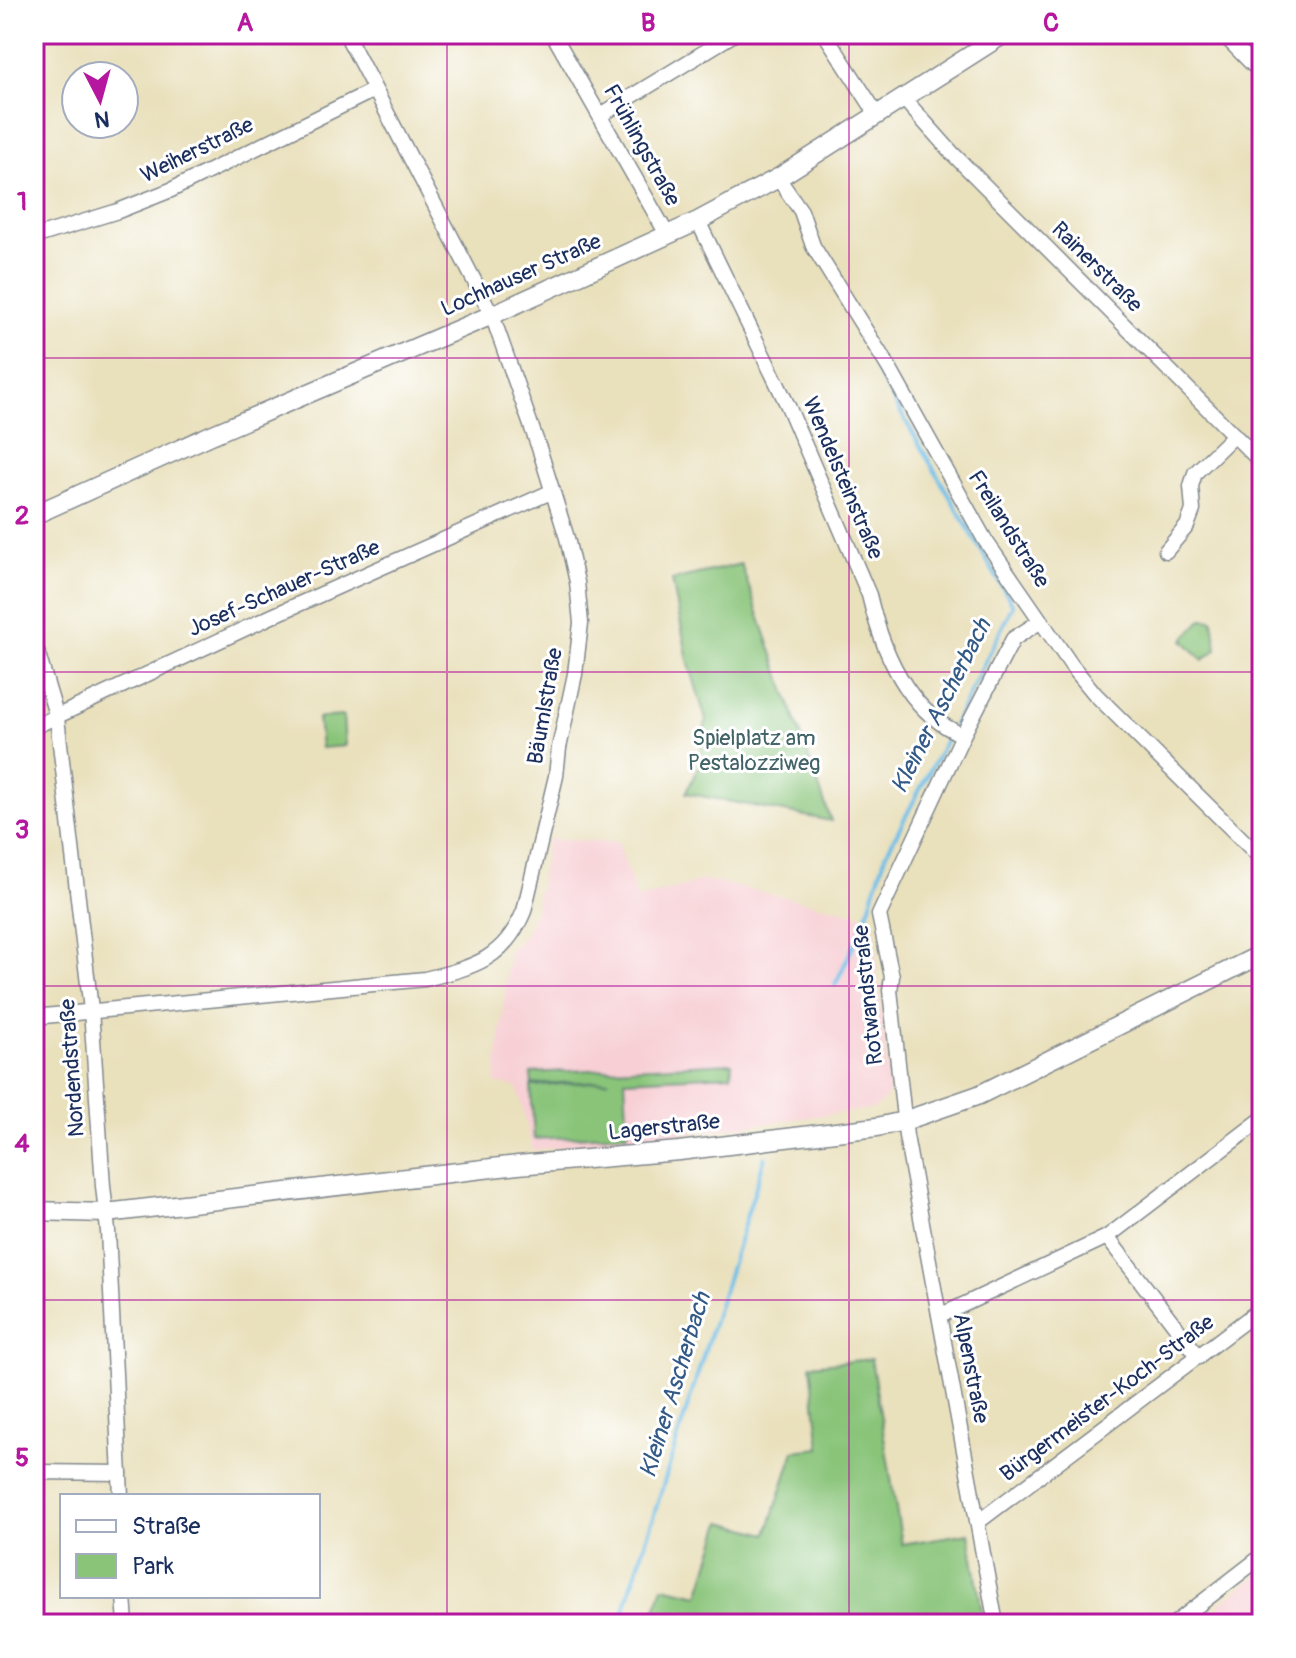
<svg xmlns="http://www.w3.org/2000/svg" width="1296" height="1658" font-family="Pangolin,sans-serif">
<style>
.built{fill:#f7cfd4}
.green{fill:#89c479;stroke:#527a6c;stroke-width:2}
.lines{fill:none;stroke-linecap:round;stroke-linejoin:round}
.stream{stroke:#6cbee8;stroke-width:4}
.minor-casing{stroke:#82888d;stroke-width:17}
.tertiary-casing{stroke:#82888d;stroke-width:21}
.minor{stroke:#fff;stroke-width:14}
.tertiary{stroke:#fff;stroke-width:18}
.grid{fill:none;stroke:#b5179e;stroke-width:2;stroke-opacity:0.55}
.labels{text-anchor:middle;dominant-baseline:central;stroke-width:6;stroke-linejoin:round;paint-order:stroke}
.street-label{font-size:22px;fill:#1b2f5e;stroke:#fff}
.park-label{font-size:22px;fill:#426367;stroke:#fff}
.water-label{font-size:24px;font-style:italic;fill:#335a87;stroke:#fff}
.neatline{fill:none;stroke:#b5179e;stroke-width:3}
.grid-label{font-size:26px;text-anchor:middle;font-weight:bold;fill:#b5179e}
</style>
<rect width="100%" height="100%" fill="#fff"/>
<filter id="ink" filterUnits="userSpaceOnUse"><feTurbulence type="fractalNoise" baseFrequency=".0125" numOctaves="2"/><feDisplacementMap in="SourceGraphic" scale="16" xChannelSelector="R" yChannelSelector="G"/><feConvolveMatrix kernelMatrix="1 2 1 2 8 2 1 2 1" color-interpolation-filters="sRGB"/></filter>
<filter id="wash" filterUnits="userSpaceOnUse"><feTurbulence type="fractalNoise" baseFrequency=".006" numOctaves="4" result="noise"/><feDisplacementMap in="SourceGraphic" scale="32" xChannelSelector="R" yChannelSelector="G"/><feGaussianBlur stdDeviation="1.8" result="paint"/><feColorMatrix in="noise" values="0 0 0 0 0 0 0 0 0 0 0 0 0 0 0 0 0 1.4 0 .05"/><feComposite in="paint" operator="in"/></filter>
<g filter="url(#wash)">
<rect width="100%" height="100%" fill="#e9e0bc"/>
<g class="built">
<polygon points="548,839 618,842 637,899 706,880 857,913 872,920 890,1093 876,1108 707,1131 533,1150 517,1087 495,1083 509,952 526,933 535,911"/>
<polygon points="1262,1572 1262,1624 1234,1624 1219,1604"/>
</g>
<g class="green">
<polygon points="741,564 831,821 686,793 698,768 706,720 688,660 672,580"/>
<polygon points="1202,619 1213,620 1217,649 1203,660 1183,640"/>
<polygon points="343,716 345,746 321,748 318,718"/>
<polygon points="732,1063 731,1075 625,1080 628,1134 534,1139 531,1086 609,1081 532,1084 531,1073"/>
<polygon points="871,1359 902,1544 969,1533 984,1624 651,1624 663,1587 699,1595 722,1522 767,1534 794,1451 820,1448 811,1365"/>
</g>
<g class="lines">
<g class="stream">
<polyline points="876,370 1013,605 954,725"/>
<polyline points="835,985 865,921 886,854 950,732"/>
<polyline points="620,1624 765,1157"/>
</g>
</g>
</g>
<g filter="url(#ink)">
<g class="lines">
<g class="minor-casing">
<g id="minor">
<polyline points="553,34 668,236"/>
<polyline points="825,34 878,116"/>
<polyline points="1223,34 1262,74"/>
<polyline points="904,99 952,153 1262,463"/>
<polyline points="601,115 734,34"/>
<polyline points="778,178 801,211 813,246 889,368 985,540 1072,666 1095,694 1262,859"/>
<path d="M698,221L788,406L869,595C882,650 907,713 963,735"/>
<polyline points="34,237 118,211 171,190 374,90"/>
<polyline points="1166,551 1187,526 1193,510 1191,486 1195,473 1234,435"/>
<polyline points="34,641 57,718 91,1010 103,1186 108,1231 121,1496"/>
<polyline points="34,727 270,617 553,491"/>
<path d="M34,1017L425,979C473,967 504,960 524,911L556,776L559,748L575,674L581,623L577,582L567,538L540,451L492,315L346,34"/>
<polyline points="1107,1237 1199,1357"/>
<polyline points="939,1313 948,1312 1107,1237 1262,1119"/>
<polyline points="34,1472 120,1473"/>
<polyline points="978,1522 1262,1308"/>
<polyline points="124,1596 126,1624"/>
<polyline points="996,1624 906,1136 890,990 892,977 879,915 963,735 1013,639 1041,621"/>
<polyline points="1174,1624 1262,1556"/>
</g>
</g>
<g class="tertiary-casing">
<g id="tertiary">
<polyline points="34,515 211,435 492,315 698,221 778,178 1004,34"/>
<polyline points="34,1211 106,1213 518,1165 679,1151 877,1127 904,1121 979,1095 1262,954"/>
</g>
</g>
<use href="#minor" class="minor"/>
<use href="#tertiary" class="tertiary"/>
</g>
</g>
<path class="grid" d="M447,34V1624M849,34V1624M34,358H1262M34,672H1262M34,986H1262M34,1300H1262"/>
<g class="labels">
<g class="street-label">
<text transform="translate(642 145) rotate(61)">Frühlingstraße</text>
<text transform="translate(197 150) rotate(-26)">Weiherstraße</text>
<text transform="translate(1097 267) rotate(45)">Rainerstraße</text>
<text transform="translate(521 275) rotate(-24)">Lochhauser Straße</text>
<text transform="translate(843 478) rotate(67)">Wendelsteinstraße</text>
<text transform="translate(1009 529) rotate(58)">Freilandstraße</text>
<text transform="translate(284 588) rotate(-24)">Josef-Schauer-Straße</text>
<text transform="translate(545 706) rotate(-80)">Bäumlstraße</text>
<text transform="translate(868 995) rotate(-96)">Rotwandstraße</text>
<text transform="translate(72 1068) rotate(-94)">Nordendstraße</text>
<text transform="translate(664 1127) rotate(-6)">Lagerstraße</text>
<text transform="translate(971 1368) rotate(79)">Alpenstraße</text>
<text transform="translate(1107 1398) rotate(-37)">Bürgermeister-Koch-Straße</text>
</g>
<g class="park-label">
<text x="754" y="738">Spielplatz am<tspan x="754" dy="25">Pestalozziweg</tspan></text>
</g>
<g class="water-label">
<text transform="translate(941 706) rotate(-63)">Kleiner Ascherbach</text>
<text transform="translate(675 1385) rotate(-73)">Kleiner Ascherbach</text>
</g>
</g>
<rect width="1296" height="1658" fill="none" stroke="#fff" stroke-width="88"/>
<rect x="60" y="1494" width="260" height="104" fill="#ffffff" stroke="#a4acbf" stroke-width="2"/>
<rect x="76" y="1520" width="40" height="12" fill="#ffffff" stroke="#a4acbf" stroke-width="2"/>
<text x="132" y="1534" font-size="24" fill="#1b2f5e">Straße</text>
<rect x="76" y="1554" width="40" height="24" fill="#89c479" stroke="#a4acbf" stroke-width="2"/>
<text x="132" y="1574" font-size="24" fill="#1b2f5e">Park</text>
<g transform="translate(100 100) rotate(174)"><circle r="38" fill="#ffffff" stroke="#a4acbf" stroke-width="2"/>
<path d="M0-6L14 30L0 20L-14 30Z" fill="#b5179e"/>
<text y="-12" font-size="22" font-weight="bold" text-anchor="middle" fill="#1b2f5e">N</text>
</g>
<rect x="44" y="44" width="1208" height="1570" class="neatline"/>
<g class="grid-label">
<text x="245" y="31">A</text>
<text x="648" y="31">B</text>
<text x="1051" y="31">C</text>
<text x="22" y="210">1</text>
<text x="22" y="524">2</text>
<text x="22" y="838">3</text>
<text x="22" y="1152">4</text>
<text x="22" y="1466">5</text>
</g>
</svg>
